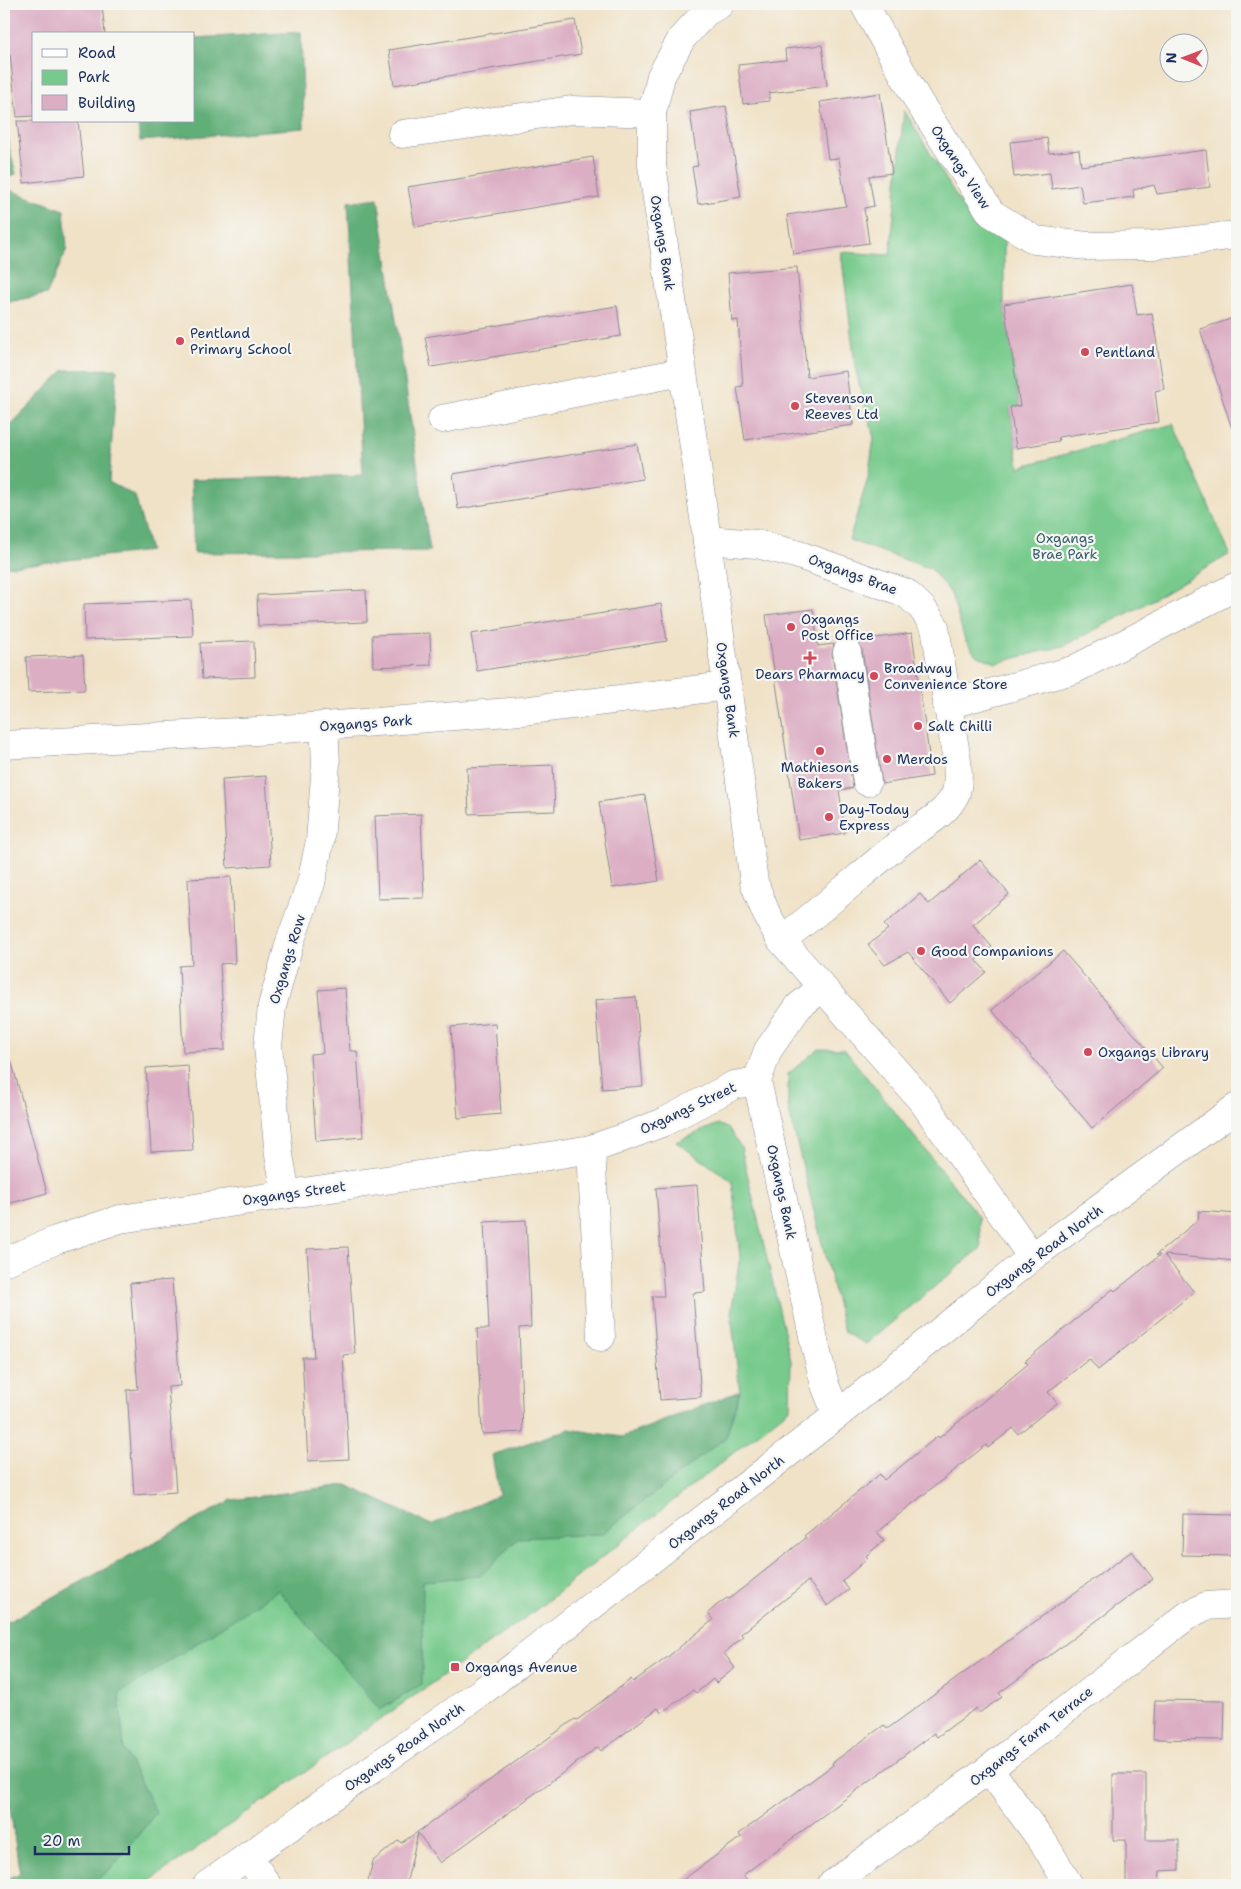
<svg xmlns="http://www.w3.org/2000/svg" width="1241" height="1889" font-family="'Shantell Sans',sans-serif">
<style>
.green{fill:#77ca8c;stroke:#497c75}
.forest{fill:#61ae78;stroke:#3e6e6b}
.building{fill:#dcaec4}
.lines{fill:none;stroke-linecap:round;stroke-linejoin:round}
.street-casing{stroke:#868892;stroke-width:29}
.secondary-casing{stroke:#868892;stroke-width:29}
.street{stroke:#fff;stroke-width:28}
.secondary{stroke:#fff;stroke-width:28}
.poi-dot{fill:#d1495b;stroke:#f6f6f2;stroke-width:2}
.labels{text-anchor:middle;dominant-baseline:central;stroke-width:4.5;stroke-linejoin:round;paint-order:stroke}
.street-label{font-size:14px;fill:#1b2f5e;stroke:#f6f6f2}
.poi-label{font-size:14px;fill:#1b2f5e;stroke:#f6f6f2;text-anchor:start}
.park-label{font-size:14px;fill:#375e6c;stroke:#f6f6f2}
</style>
<rect width="100%" height="100%" fill="#f6f6f2"/>
<filter id="ink" filterUnits="userSpaceOnUse"><feTurbulence type="fractalNoise" baseFrequency=".02" numOctaves="2"/><feDisplacementMap in="SourceGraphic" scale="10" xChannelSelector="R" yChannelSelector="G"/><feConvolveMatrix kernelMatrix="1 2 1 2 8 2 1 2 1" color-interpolation-filters="sRGB"/></filter>
<filter id="wash" filterUnits="userSpaceOnUse"><feTurbulence type="fractalNoise" baseFrequency=".0096" numOctaves="4" result="noise"/><feDisplacementMap in="SourceGraphic" scale="20" xChannelSelector="R" yChannelSelector="G"/><feGaussianBlur stdDeviation="1.12" result="paint"/><feColorMatrix in="noise" values="0 0 0 0 0 0 0 0 0 0 0 0 0 0 0 0 0 1.4 0 .05"/><feComposite in="paint" operator="in"/></filter>
<g filter="url(#wash)">
<rect width="100%" height="100%" fill="#f0e2c7"/>
<g class="green">
<polygon points="904,110 975,227 1004,237 1004,304 1020,406 1010,408 1019,467 1173,424 1230,554 1138,608 1063,646 996,663 976,655 965,640 951,594 931,569 849,540 868,478 874,438 856,372 841,252 890,255"/>
<polygon points="818,1049 844,1049 979,1217 981,1248 866,1344 844,1332 788,1107 788,1074"/>
<polygon points="718,1124 729,1129 741,1147 791,1361 790,1408 532,1613 144,1885 4,1885 4,1881 20,1873 4,1769 4,1624 232,1500 346,1485 431,1525 740,1392 731,1313 740,1257 732,1181 676,1142"/>
</g>
<g class="forest">
<polygon points="301,32 304,128 140,141 137,121 194,121 194,38"/>
<polygon points="4,127 16,174 4,178"/>
<polygon points="10,190 64,210 67,249 47,294 4,303 4,202"/>
<polygon points="378,198 430,551 194,553 191,480 363,475 348,202"/>
<polygon points="117,369 109,482 135,496 150,551 4,567 4,432 64,370"/>
<polygon points="740,1391 726,1437 602,1534 519,1538 480,1576 423,1581 422,1684 380,1710 278,1590 119,1694 124,1750 156,1813 111,1869 90,1885 4,1885 4,1881 20,1873 4,1769 4,1624 232,1500 346,1485 431,1525 499,1495 492,1455 569,1429 622,1437"/>
</g>
<g id="blocks">
<g class="building">
<polygon points="4,4 102,4 105,34 34,34 34,116 17,117 10,55 4,55"/>
<polygon points="575,20 581,54 394,85 389,50"/>
<polygon points="822,45 827,86 769,93 769,101 743,104 738,65 786,60 785,49"/>
<polygon points="880,93 892,173 869,176 874,206 864,208 869,243 793,254 787,215 846,206 839,158 828,159 820,102"/>
<polygon points="726,106 741,197 698,204 692,167 698,166 690,112"/>
<polygon points="17,121 78,121 84,176 24,183"/>
<polygon points="1047,138 1049,153 1079,150 1081,166 1206,150 1210,187 1157,194 1154,185 1133,190 1134,197 1083,203 1080,185 1052,189 1050,173 1014,177 1010,142"/>
<polygon points="593,157 599,197 415,227 408,187"/>
<polygon points="797,267 807,377 846,371 853,425 745,440 737,387 743,386 738,320 732,321 728,273"/>
<polygon points="1132,284 1137,315 1152,313 1164,389 1155,391 1159,422 1058,437 1059,441 1016,448 1010,407 1020,406 1004,304"/>
<polygon points="617,306 621,336 431,367 425,337"/>
<polygon points="1237,317 1237,428 1232,429 1200,329"/>
<polygon points="637,444 643,479 458,509 453,474"/>
<polygon points="366,590 367,622 258,626 257,595"/>
<polygon points="191,600 193,636 85,640 84,604"/>
<polygon points="661,604 667,641 477,671 471,634"/>
<polygon points="813,609 818,646 834,644 832,654 853,788 839,790 845,833 799,840 766,615"/>
<polygon points="430,633 431,665 373,667 372,635"/>
<polygon points="912,633 932,776 882,784 862,650 857,641"/>
<polygon points="254,641 255,677 202,679 200,643"/>
<polygon points="83,655 85,690 28,692 26,657"/>
<polygon points="553,765 555,811 469,814 467,768"/>
<polygon points="266,776 271,865 227,868 222,779"/>
<polygon points="645,795 659,881 612,888 599,802"/>
<polygon points="421,814 424,898 378,899 375,816"/>
<polygon points="980,860 1009,894 973,925 992,947 976,960 986,972 950,1003 908,952 885,965 868,945 888,929 884,925 920,894 929,904"/>
<polygon points="231,877 235,963 220,964 225,1050 183,1052 179,966 192,965 188,879"/>
<polygon points="1063,951 1163,1068 1092,1128 992,1010"/>
<polygon points="345,988 350,1051 357,1051 363,1137 316,1141 310,1054 323,1053 318,990"/>
<polygon points="636,997 643,1086 602,1089 595,1000"/>
<polygon points="495,1023 501,1114 458,1118 451,1027"/>
<polygon points="12,1063 47,1193 4,1205 4,1064"/>
<polygon points="188,1065 193,1150 151,1152 146,1068"/>
<polygon points="697,1185 705,1292 693,1293 701,1397 660,1400 652,1296 664,1296 656,1188"/>
<polygon points="1199,1211 1237,1214 1237,1261 1164,1255 1194,1292 1098,1370 1089,1359 1048,1392 1057,1403 1018,1434 1013,1428 988,1448 986,1445 877,1532 884,1540 866,1556 868,1558 842,1581 849,1590 828,1606 808,1581 741,1634 743,1637 724,1653 735,1668 716,1683 713,1679 696,1693 693,1690 661,1713 658,1708 601,1751 598,1747 440,1863 418,1833 406,1885 367,1885 373,1861 399,1840 401,1843 419,1831 575,1719 577,1720 631,1679 633,1682 665,1659 713,1620 708,1613 717,1605 727,1598 729,1599 777,1561 806,1538 804,1536 880,1474 884,1480 938,1436 939,1438 1028,1364 1025,1361 1113,1289 1115,1291 1160,1255 1156,1255 1198,1220"/>
<polygon points="526,1220 531,1327 519,1328 523,1432 482,1434 477,1329 489,1329 484,1222"/>
<polygon points="348,1247 355,1354 343,1355 349,1459 308,1461 302,1357 314,1357 307,1249"/>
<polygon points="172,1280 180,1386 168,1387 176,1492 134,1495 127,1390 138,1389 130,1283"/>
<polygon points="1183,1514 1237,1515 1237,1556 1182,1555"/>
<polygon points="1132,1551 1153,1579 999,1693 1002,1697 979,1713 976,1708 937,1737 934,1733 743,1875 751,1885 676,1885 741,1837 739,1834 833,1765 832,1763 884,1725 887,1729"/>
<polygon points="1155,1700 1225,1701 1224,1740 1153,1739"/>
<polygon points="1113,1774 1146,1774 1146,1840 1179,1840 1179,1870 1160,1871 1159,1885 1126,1885 1126,1840 1113,1840"/>
</g>
</g>
</g>
<g filter="url(#ink)">
<use href="#blocks" fill-opacity="0" stroke="#868892" stroke-width="1"/>
<g class="lines">
<g class="street-casing">
<g id="street">
<polyline points="720,4 706,12 682,38 661,76 652,113 652,165 697,467 754,882 766,913 781,940 923,1102 1032,1257"/>
<polyline points="864,4 918,101 991,213 1035,240 1087,246 1152,245 1237,235"/>
<polyline points="402,134 572,110 652,113"/>
<polyline points="442,419 682,372"/>
<path d="M707,543L719,541L757,544L799,555L906,593L922,608L935,627L957,761C958,772 959,785 955,795C945,815 923,825 906,838C864,871 825,908 781,940"/>
<polyline points="847,652 867,782"/>
<polyline points="947,705 1073,670 1237,586"/>
<polyline points="4,745 256,731 522,711 727,686"/>
<polyline points="822,988 799,1006 768,1050 757,1081 815,1345 825,1385 837,1415"/>
<polyline points="591,1149 601,1337"/>
<polyline points="286,1194 279,1155 268,1046 272,1006 290,942 311,883 320,841 326,763 324,726"/>
<polyline points="4,1262 56,1240 120,1219 549,1156 591,1149 617,1140 664,1122 734,1085 757,1081"/>
<polyline points="989,1769 1045,1845 1069,1885"/>
<polyline points="248,1856 267,1885"/>
<polyline points="831,1885 989,1769 1188,1615 1206,1606 1237,1604"/>
</g>
</g>
<g class="secondary-casing">
<polyline id="secondary" points="207,1885 480,1693 837,1415 1032,1257 1237,1107"/>
</g>
<use href="#street" class="street"/>
<use href="#secondary" class="secondary"/>
</g>
</g>
<g class="poi-dot">
<circle cx="180" cy="341" r="5"/>
<circle cx="1085" cy="352" r="5"/>
<circle cx="795" cy="406" r="5"/>
<circle cx="791" cy="627" r="5"/>
<path d="M807.5 650.5h5v5h5v5h-5v5h-5v-5h-5v-5h5z"/>
<circle cx="874" cy="676" r="5"/>
<circle cx="918" cy="726" r="5"/>
<circle cx="820" cy="751" r="5"/>
<circle cx="887" cy="759" r="5"/>
<circle cx="829" cy="817" r="5"/>
<circle cx="921" cy="951" r="5"/>
<circle cx="1088" cy="1052" r="5"/>
<rect x="450" y="1662" width="10" height="10" rx="2.5"/>
</g>
<g class="labels">
<g class="street-label">
<text transform="translate(961 167) rotate(57)">Oxgangs View</text>
<text transform="translate(663 243) rotate(81)">Oxgangs Bank</text>
<text transform="translate(853 574) rotate(20)">Oxgangs Brae</text>
<text transform="translate(728 690) rotate(82)">Oxgangs Bank</text>
<text transform="translate(366 723) rotate(-4)">Oxgangs Park</text>
<text transform="translate(287 959) rotate(-73)">Oxgangs Row</text>
<text transform="translate(688 1108) rotate(-25)">Oxgangs Street</text>
<text transform="translate(782 1192) rotate(78)">Oxgangs Bank</text>
<text transform="translate(294 1193) rotate(-8)">Oxgangs Street</text>
<text transform="translate(1044 1251) rotate(-37)">Oxgangs Road North</text>
<text transform="translate(726 1502) rotate(-38)">Oxgangs Road North</text>
<text transform="translate(1031 1736) rotate(-38)">Oxgangs Farm Terrace</text>
<text transform="translate(404 1747) rotate(-35)">Oxgangs Road North</text>
</g>
<g class="poi-label">
<text x="190" y="333">Pentland<tspan x="190" dy="16">Primary School</tspan></text>
<text x="1095" y="352">Pentland</text>
<text x="805" y="398">Stevenson<tspan x="805" dy="16">Reeves Ltd</tspan></text>
<text x="801" y="619">Oxgangs<tspan x="801" dy="16">Post Office</tspan></text>
<text x="884" y="668">Broadway<tspan x="884" dy="16">Convenience Store</tspan></text>
<text x="810" y="674" text-anchor="middle">Dears Pharmacy</text>
<text x="928" y="726">Salt Chilli</text>
<text x="897" y="759">Merdos</text>
<text x="820" y="767" text-anchor="middle">Mathiesons<tspan x="820" dy="16">Bakers</tspan></text>
<text x="839" y="809">Day-Today<tspan x="839" dy="16">Express</tspan></text>
<text x="931" y="951">Good Companions</text>
<text x="1098" y="1052">Oxgangs Library</text>
<text x="465" y="1667">Oxgangs Avenue</text>
</g>
<g class="park-label">
<text x="1065" y="538">Oxgangs<tspan x="1065" dy="16">Brae Park</tspan></text>
</g>
</g>
<rect width="1241" height="1889" fill="none" stroke="#f6f6f2" stroke-width="20"/>
<rect x="32" y="32" width="162" height="90" fill="#f6f6f2" stroke="#9ea6b7"/>
<rect x="42" y="49" width="25" height="8" fill="#ffffff" stroke="#9ea6b7"/>
<text x="78" y="58" font-size="15" fill="#1b2f5e">Road</text>
<rect x="42" y="70" width="25" height="15" fill="#77ca8c" stroke="#9ea6b7"/>
<text x="78" y="82" font-size="15" fill="#1b2f5e">Park</text>
<rect x="42" y="95" width="25" height="15" fill="#dcaec4" stroke="#9ea6b7"/>
<text x="78" y="108" font-size="15" fill="#1b2f5e">Building</text>
<g transform="translate(1184 58) rotate(271)"><circle r="24" fill="#f6f6f2" stroke="#9ea6b7"/>
<path d="M0-4L9 19L0 12L-9 19Z" fill="#d1495b"/>
<text y="-8" font-size="14" font-weight="bold" text-anchor="middle" fill="#1b2f5e">N</text>
</g>
<path d="M35 1846v8h94v-8" fill="none" stroke="#1b2f5e" stroke-width="2.5"/>
<text x="42" y="1846" font-size="15" fill="#1b2f5e" stroke="#f6f6f2" stroke-width="4" paint-order="stroke">20 m</text>
</svg>
